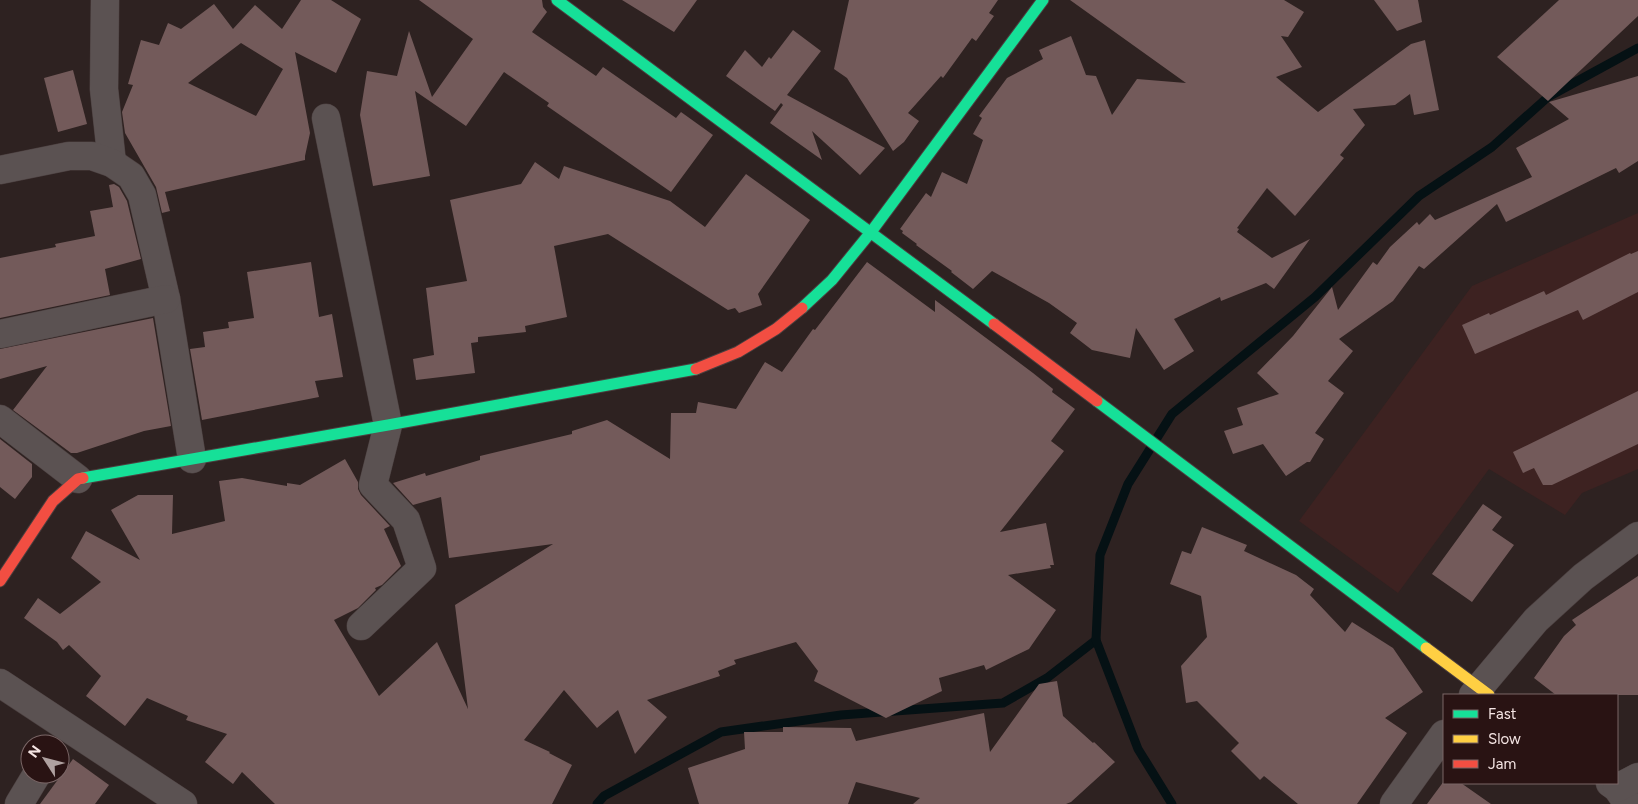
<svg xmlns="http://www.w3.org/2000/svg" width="1638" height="804" font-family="Figtree,sans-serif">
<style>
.built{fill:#3d2221}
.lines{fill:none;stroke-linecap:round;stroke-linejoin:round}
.stream{stroke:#051114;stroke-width:9}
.building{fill:#735a5a;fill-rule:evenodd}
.street-casing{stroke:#4b3f3f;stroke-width:29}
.fast-casing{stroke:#4b3f3f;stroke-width:13}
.slow-casing{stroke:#4b3f3f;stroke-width:13}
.jam-casing{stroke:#4b3f3f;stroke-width:13}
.street{stroke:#5b5252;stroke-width:28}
.fast{stroke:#16e098;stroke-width:11}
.slow{stroke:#ffcf43;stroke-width:11}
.jam{stroke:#f24e42;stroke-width:11}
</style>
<rect width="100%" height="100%" fill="#2e2221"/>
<polygon class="built" points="1638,213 1638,469 1582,493 1565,515 1489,469 1398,593 1299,521 1472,286"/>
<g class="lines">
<g class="stream">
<polyline points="597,804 604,796 721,732 841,715 1003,703 1047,678 1096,640"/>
<polyline points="1172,804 1138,749 1096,640 1100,555 1128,484 1172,414 1315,297 1419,196 1492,147 1548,97 1638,48"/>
</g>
</g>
<g class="building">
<path d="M301,0H331L361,19L336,73L295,52L310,133L305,156V160L165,192L170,211L162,213L156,187L125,133L122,112L133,85L128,84L141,40L159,45L168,23L181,29L214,4L233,29L255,5L282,29ZM241,43L283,69L256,116L188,83Z"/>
<polygon points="419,0 542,0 543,7 547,12 532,32 596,76 603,67 676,118 681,112 713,135 671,192 547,106 549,103 504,72 466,126 415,91 430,176 373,186 360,115 367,71 397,76 409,31 432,97 473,39"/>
<polygon points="622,0 697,0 674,32"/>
<polygon points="849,0 998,0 989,13 994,16 976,41 972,38 943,78 941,76 908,113 919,121 904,142 893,151 847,78 834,69"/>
<polygon points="1070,0 1284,0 1304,12 1288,37 1281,36 1302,67 1276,77 1318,112 1411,44 1425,40 1439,110 1414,115 1410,94 1395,105 1353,109 1365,125 1340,155 1344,158 1295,216 1267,188 1237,228 1239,229 1237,232 1272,258 1310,239 1274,289 1266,283 1221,301 1220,297 1174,319 1194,351 1164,370 1136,328 1130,358 1092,350 1070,333 1077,323 1049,303 992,271 973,289 951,272 952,271 916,245 917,244 902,233 903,231 900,229 926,193 931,197 942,172 967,184 983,140 973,134 982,118 979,116 1007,78 1043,59 1039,50 1071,36 1086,75 1096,76 1112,115 1137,79 1186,83"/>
<polygon points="1374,0 1418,0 1422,22 1397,31"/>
<polygon points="1559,0 1638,0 1638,16 1548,101 1497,57"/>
<polygon points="793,30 821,51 787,95 885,148 860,175 812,131 822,160 770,123 783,105 781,103 775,111 726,76 745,50 762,67 769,57 771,59"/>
<polygon points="73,70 87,124 58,132 44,78"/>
<polygon points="1638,76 1638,161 1619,173 1616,168 1506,222 1497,204 1424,269 1419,266 1393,301 1339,339 1353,351 1328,381 1344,393 1315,433 1324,439 1310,462 1307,462 1286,476 1263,444 1233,454 1224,431 1243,425 1237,408 1279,394 1257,373 1293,336 1332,287 1338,310 1373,262 1377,265 1390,247 1417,222 1419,225 1430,214 1435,220 1532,177 1516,148 1569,119 1549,102"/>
<polygon points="535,162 559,179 564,166 670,201 705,227 746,174 810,220 758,294 762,305 739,313 735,308 728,310 608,234 554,246 567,317 525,326 526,332 478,337 478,342 471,343 475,373 416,380 413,359 434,355 426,288 467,281 450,200 521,184"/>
<polygon points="114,184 119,187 127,201 141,259 105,269 110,295 0,318 0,258 56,247 55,244 95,236 90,211 113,207 109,185"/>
<polygon points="1638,251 1638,292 1583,320 1578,310 1475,354 1462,325 1489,313 1490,315 1544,291 1546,295 1630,253 1631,254"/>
<polygon points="311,262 319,317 332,314 343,377 315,381 319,397 202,420 190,349 205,347 203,332 229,328 228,322 254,318 247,272"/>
<polygon points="867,262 935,312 935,300 1033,373 1053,389 1052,392 1075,409 1051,441 1064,451 1000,532 1046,523 1054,565 1050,565 1051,568 1008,575 1056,610 1029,649 986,670 984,665 939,678 942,691 886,718 814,681 818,671 796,642 734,660 736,664 718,671 720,676 647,700 667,717 635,754 618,710 597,728 564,690 524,740 550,752 549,753 572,765 552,804 275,804 242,772 233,784 205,762 227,734 186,720 188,716 147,698 125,726 86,696 101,676 69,645 63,650 57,642 24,618 38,598 60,614 101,582 71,558 86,531 140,560 111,510 138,495 173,495 172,534 225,521 219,481 242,478 287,486 287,483 300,485 345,459 358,482 358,489 361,495 390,526 384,529 401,566 382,585 375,588 376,590 358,608 334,620 379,696 437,642 468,709 455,605 553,544 449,558 441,497 413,505 393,483 425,473 426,476 480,460 480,456 572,434 572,431 607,420 670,459 671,413 696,413 698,402 736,409 765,362 782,372 813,329 815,330"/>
<polygon points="153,318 171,426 144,431 77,453 71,453 13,410 47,366 0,379 0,349"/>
<polygon points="1638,391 1638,444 1552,485 1543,485 1534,468 1523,473 1513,452"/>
<polygon points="0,439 32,464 32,477 15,499 0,487"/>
<polygon points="1483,504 1502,517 1492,530 1514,545 1472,602 1432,574"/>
<polygon points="1202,527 1247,545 1244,551 1296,575 1314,589 1310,595 1345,632 1352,622 1393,648 1423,692 1385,718 1407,733 1357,804 1298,804 1264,776 1260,780 1231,751 1239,743 1197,701 1186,703 1181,666 1207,637 1201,596 1170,584 1182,551 1191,554"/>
<polygon points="1638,576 1638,695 1556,695 1534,678 1564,636 1576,625 1572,620"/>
<polygon points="1057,681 1063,716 1093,743 1094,742 1115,762 1071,802 1066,804 913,804 920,798 856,782 848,804 699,804 688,768 745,749 744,732 783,732 783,727 851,728 856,741 984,713 990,752 1039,684"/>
<polygon points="73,759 109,785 95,804 40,804"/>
<polygon points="1444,781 1444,783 1461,783 1491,804 1427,804"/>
</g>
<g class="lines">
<g class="street-casing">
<g id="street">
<polyline points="105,0 104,89 112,163"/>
<polyline points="326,118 388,425 373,485 406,520 422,568 361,626"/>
<polyline points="0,170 69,156 92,156 112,163 131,176 142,195 166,299 192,459"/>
<polyline points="0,334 166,299"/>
<polyline points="0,419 78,479"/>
<polyline points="0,683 183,804"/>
<polyline points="1473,695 1536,620 1583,577 1638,536"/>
<polyline points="1610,783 1617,788 1628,804"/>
<polyline points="1617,788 1638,777"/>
<polyline points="19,804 37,774"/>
<polyline points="1394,804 1444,734"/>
</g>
</g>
<g class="fast-casing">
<g id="fast">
<polyline points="557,0 994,324"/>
<polyline points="802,308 832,280 871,232 1043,0"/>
<polyline points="1097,401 1426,648"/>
<polyline points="83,478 388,425 696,369"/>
</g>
</g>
<g class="slow-casing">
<polyline id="slow" points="1426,648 1489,695"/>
</g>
<g class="jam-casing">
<g id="jam">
<polyline points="994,324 1097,401"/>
<polyline points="696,369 738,352 776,329 802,308"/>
<polyline points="0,581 53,501 78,479 83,478"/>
</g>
</g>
<use href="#street" class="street"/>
<use href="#fast" class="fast"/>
<use href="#slow" class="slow"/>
<use href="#jam" class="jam"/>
</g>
<rect x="1443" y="694" width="175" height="90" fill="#291313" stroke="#7b6767"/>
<rect x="1453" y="710" width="25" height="8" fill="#16e098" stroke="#7b6767"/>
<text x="1488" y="719" font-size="15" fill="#f5e5e4">Fast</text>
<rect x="1453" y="735" width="25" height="8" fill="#ffcf43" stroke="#7b6767"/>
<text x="1488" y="744" font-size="15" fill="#f5e5e4">Slow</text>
<rect x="1453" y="760" width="25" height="8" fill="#f24e42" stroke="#7b6767"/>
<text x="1488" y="769" font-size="15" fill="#f5e5e4">Jam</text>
<g transform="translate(45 759) rotate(306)"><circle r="24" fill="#291313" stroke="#7b6767"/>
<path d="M0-4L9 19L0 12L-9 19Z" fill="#afa1a0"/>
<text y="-8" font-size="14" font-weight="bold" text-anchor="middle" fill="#f5e5e4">N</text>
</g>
</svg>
